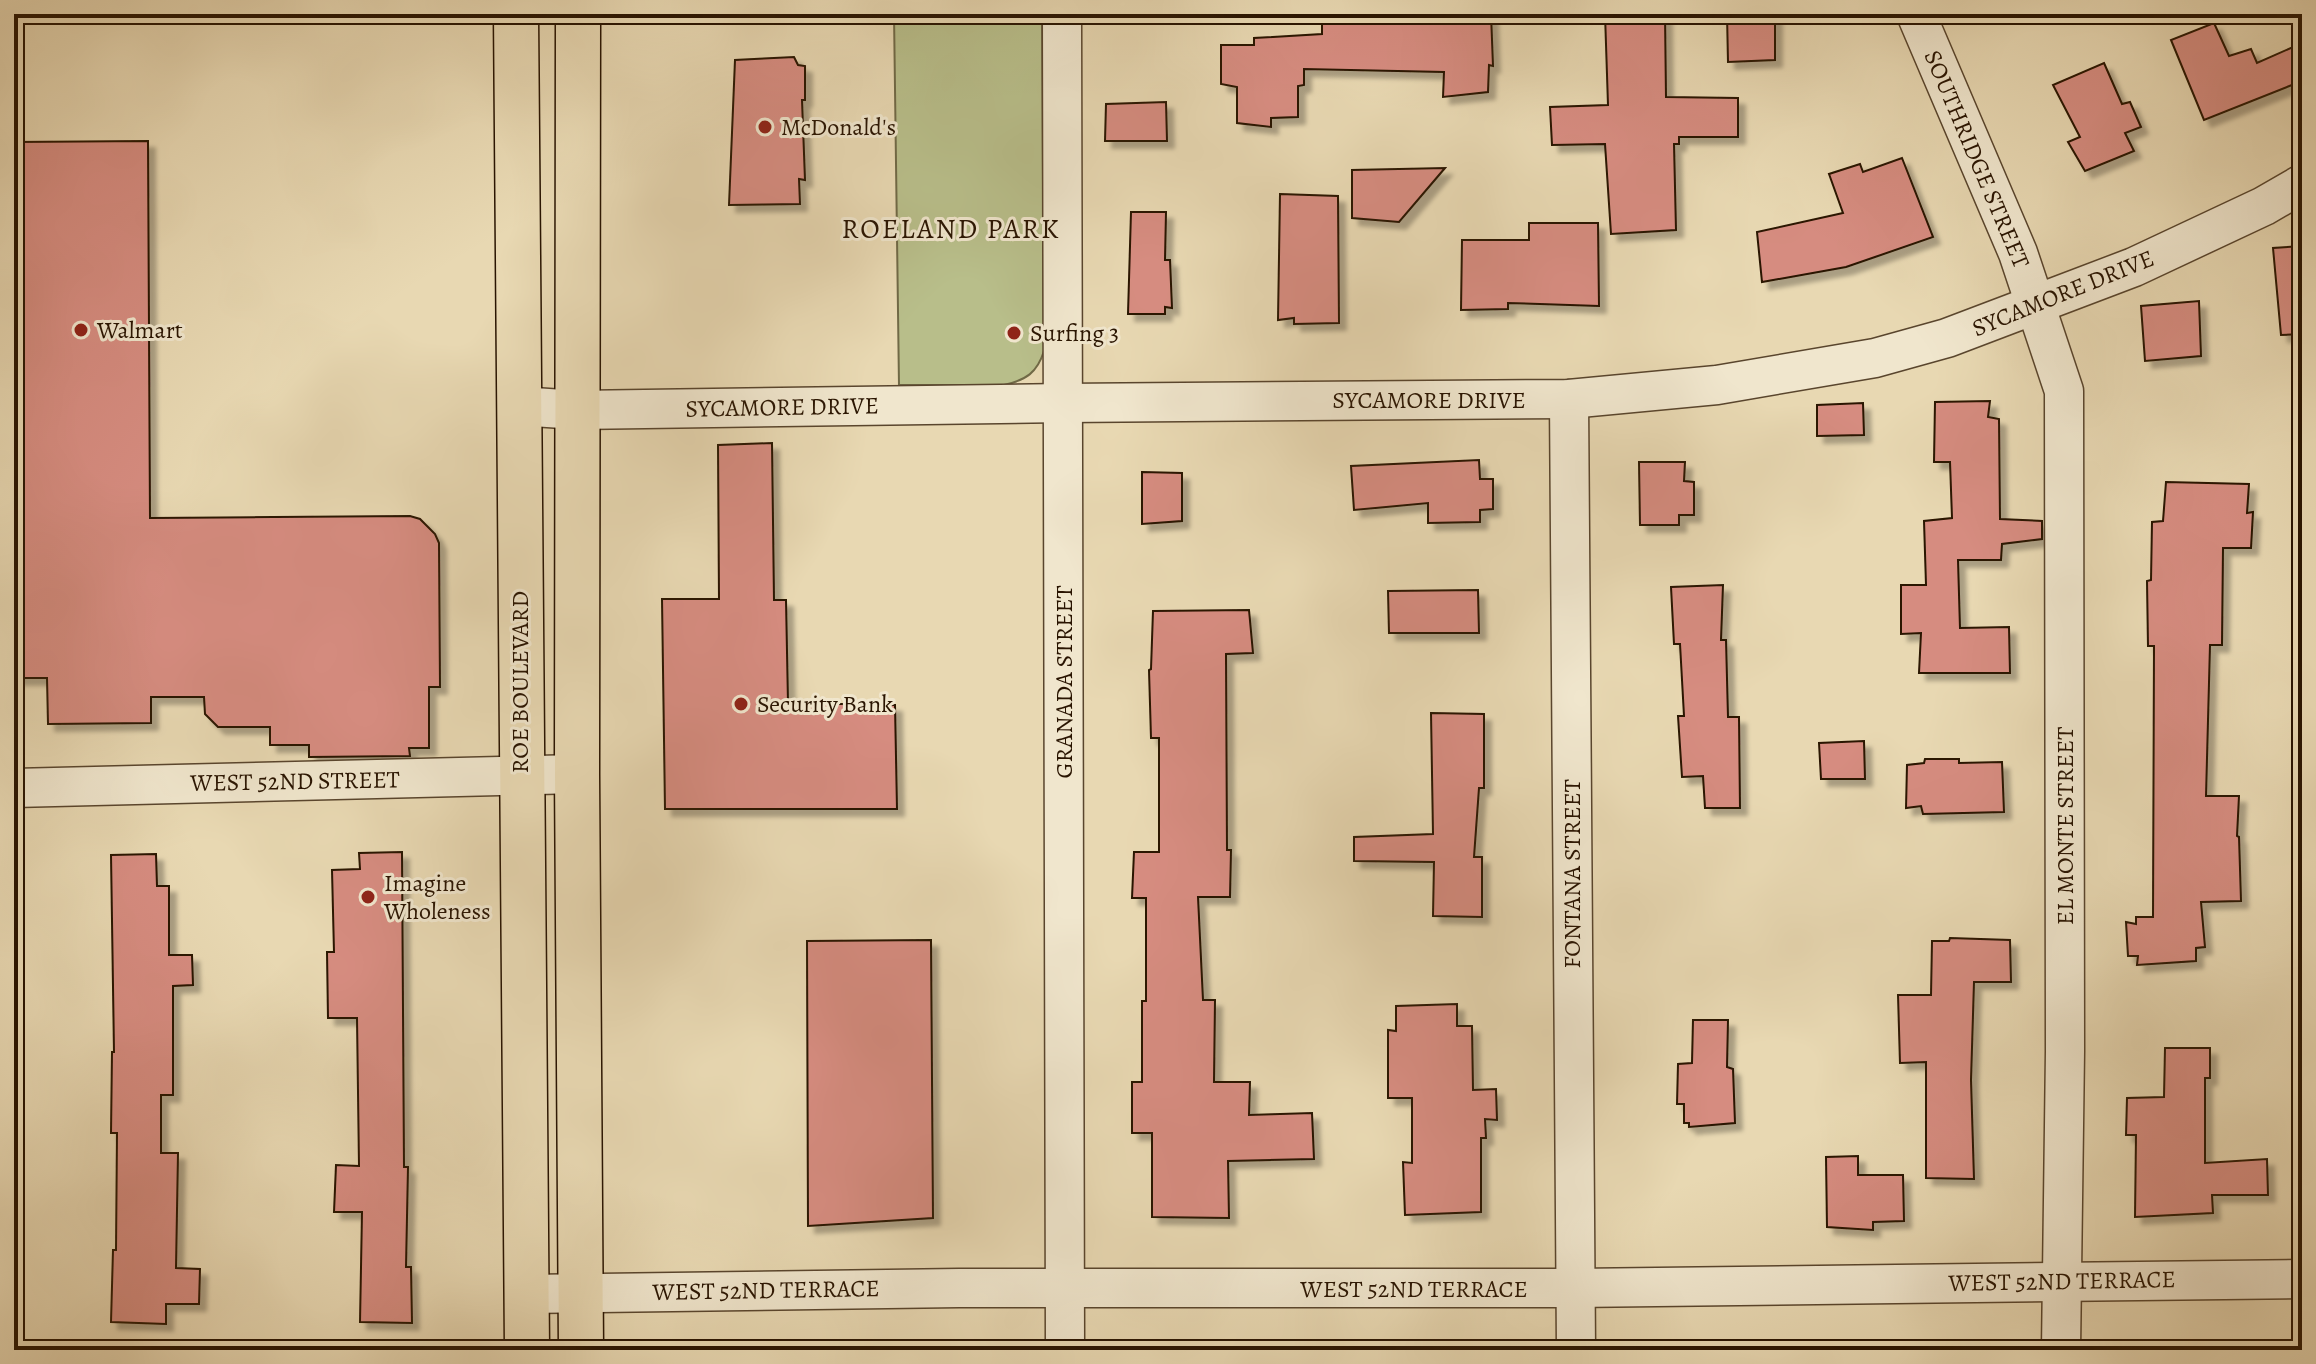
<svg xmlns="http://www.w3.org/2000/svg" width="2316" height="1364" font-family="Alegreya,serif">
<style>
.green{fill:#b8be8a;stroke:#706946;stroke-width:2}
.building{fill:#d68c80;stroke:#291401;stroke-width:2;filter:url(#shadow)}
.lines{fill:none;stroke-linecap:round;stroke-linejoin:round}
.minor-casing{stroke:#59452d;stroke-width:41}
.primary-casing{stroke:#291401;stroke-width:47}
.minor{stroke:#f0e6cd;stroke-width:38}
.primary{stroke:#e8d8b2;stroke-width:44}
.poi-dot{fill:#8f2418;stroke:#f0e6cd;stroke-width:3}
.labels{text-anchor:middle;dominant-baseline:central;stroke-width:6;stroke-linejoin:round;paint-order:stroke}
.poi-label{font-size:24px;fill:#291401;stroke:#f0e6cd;text-anchor:start}
.street-label{font-size:24px;fill:#291401;stroke:#f0e6cd}
.quarter-label{font-size:28px;letter-spacing:2px;fill:#291401;stroke:#f0e6cd}
</style>
<defs>
<filter id="shadow"><feDropShadow dx="7" dy="7" stdDeviation="2" flood-color="#0004"/></filter>
</defs>
<rect width="100%" height="100%" fill="#e8d8b2"/>
<filter id="stains"><feTurbulence type="fractalNoise" baseFrequency=".0025" numOctaves="4"/><feColorMatrix values="0 0 0 0 .2 0 0 0 0 .09 0 0 0 0 .02 0 0 0 .5 -.17"/></filter>
<radialGradient id="worn" r=".72"><stop offset=".6" stop-color="#630" stop-opacity="0"/><stop offset="1" stop-color="#630" stop-opacity=".3"/></radialGradient>
<path class="green" d="M894,14H1042L1044,351C1037,373 1026,380 1004,385H899Z"/>
<g class="building">
<polygon points="1438,14 1491,14 1493,66 1489,65 1488,92 1443,97 1444,72 1304,69 1304,85 1298,86 1298,117 1271,118 1271,127 1237,123 1237,87 1221,84 1221,45 1254,45 1254,38 1322,34 1322,21 1438,20"/>
<polygon points="1605,14 1665,14 1666,97 1738,98 1738,137 1679,137 1679,144 1674,144 1676,230 1611,234 1605,144 1552,145 1550,107 1608,105"/>
<polygon points="1727,14 1775,14 1775,60 1728,62"/>
<polygon points="2214,23 2229,56 2251,49 2257,63 2302,43 2302,81 2204,120 2171,40"/>
<polygon points="794,57 798,65 805,66 805,100 802,100 805,180 799,179 800,204 729,205 735,60"/>
<polygon points="2104,63 2122,104 2130,102 2141,127 2125,133 2134,151 2085,171 2068,142 2080,137 2053,85"/>
<polygon points="1166,102 1167,141 1105,141 1106,104"/>
<polygon points="148,141 150,518 410,516 420,519 435,534 439,543 440,687 429,687 429,748 409,748 410,756 309,757 309,745 270,745 270,727 218,727 205,714 204,697 151,697 151,723 48,724 47,678 14,678 14,142"/>
<polygon points="1902,158 1933,237 1846,267 1762,282 1757,232 1843,213 1829,174 1860,164 1863,172"/>
<polygon points="1445,168 1399,222 1352,218 1352,170"/>
<polygon points="1280,194 1338,196 1339,323 1294,324 1294,318 1278,320"/>
<polygon points="1131,212 1166,212 1165,260 1170,260 1172,308 1165,307 1165,314 1128,314"/>
<polygon points="1529,223 1598,223 1599,306 1508,303 1508,309 1461,310 1462,240 1529,240"/>
<polygon points="2301,246 2302,334 2281,335 2273,248"/>
<polygon points="2199,301 2201,356 2145,361 2141,306"/>
<polygon points="1990,401 1988,417 1999,419 2000,519 2042,521 2042,539 2002,544 2001,560 1958,560 1960,628 2009,627 2010,673 1919,673 1921,633 1901,634 1901,585 1926,585 1924,521 1952,518 1950,462 1934,462 1935,402"/>
<polygon points="1863,403 1864,435 1817,436 1817,405"/>
<polygon points="772,443 774,600 786,600 788,703 895,705 897,809 665,809 662,599 719,599 718,445"/>
<polygon points="1479,460 1480,479 1493,479 1493,509 1480,510 1480,522 1428,523 1428,503 1354,510 1351,466"/>
<polygon points="1639,462 1685,462 1684,481 1694,482 1694,515 1679,515 1679,525 1640,525"/>
<polygon points="1142,472 1182,473 1182,521 1142,524"/>
<polygon points="2166,482 2249,484 2247,513 2253,512 2251,548 2223,548 2222,645 2210,645 2206,796 2239,796 2237,836 2239,837 2241,901 2201,902 2205,947 2196,948 2196,961 2137,965 2138,956 2128,956 2126,922 2136,924 2136,917 2153,917 2154,646 2148,646 2147,581 2151,580 2152,522 2163,521"/>
<polygon points="1723,585 1721,640 1726,640 1728,717 1739,717 1740,808 1705,808 1703,776 1682,777 1678,716 1684,716 1680,644 1674,644 1671,587"/>
<polygon points="1478,590 1479,633 1389,633 1388,591"/>
<polygon points="1249,610 1253,653 1226,654 1227,850 1231,850 1230,897 1198,897 1203,1000 1215,1000 1214,1082 1250,1082 1249,1115 1312,1113 1314,1159 1228,1161 1229,1218 1152,1217 1152,1133 1132,1133 1132,1082 1142,1082 1142,1001 1146,1001 1146,898 1132,898 1134,852 1159,852 1159,738 1151,738 1149,670 1151,669 1153,611"/>
<polygon points="1431,713 1484,714 1484,788 1479,788 1474,857 1482,857 1482,917 1433,916 1434,862 1354,861 1354,837 1433,834"/>
<polygon points="1864,741 1865,779 1821,779 1819,743"/>
<polygon points="1925,759 1959,759 1959,763 2002,762 2004,812 1923,814 1921,806 1906,808 1907,765 1924,763"/>
<polygon points="402,852 404,1167 408,1167 406,1267 411,1267 412,1323 360,1322 362,1212 334,1212 336,1165 359,1166 357,1018 328,1018 327,952 334,952 332,870 360,869 359,853"/>
<polygon points="156,854 157,886 169,886 169,955 192,955 193,985 173,986 173,1095 161,1095 161,1153 178,1153 176,1268 200,1269 199,1304 166,1304 166,1324 111,1322 113,1250 116,1250 117,1133 111,1133 112,1052 114,1052 111,855"/>
<polygon points="1950,938 2010,940 2011,982 1974,982 1971,1080 1974,1179 1926,1178 1926,1062 1900,1063 1898,995 1931,995 1932,941 1949,941"/>
<polygon points="931,940 933,1218 808,1226 807,941"/>
<polygon points="1457,1004 1457,1026 1472,1026 1473,1090 1496,1089 1497,1120 1485,1119 1486,1138 1481,1138 1481,1212 1405,1215 1403,1162 1412,1163 1412,1098 1388,1098 1388,1030 1396,1031 1396,1006"/>
<polygon points="1693,1020 1728,1020 1727,1067 1733,1069 1735,1123 1689,1127 1689,1123 1684,1123 1684,1104 1677,1104 1678,1064 1692,1063"/>
<polygon points="2165,1048 2210,1048 2210,1078 2205,1078 2205,1163 2267,1159 2268,1195 2212,1195 2213,1213 2135,1217 2136,1135 2126,1135 2127,1098 2164,1097"/>
<polygon points="1858,1156 1858,1175 1903,1175 1904,1221 1873,1222 1873,1230 1827,1227 1826,1157"/>
</g>
<g class="lines">
<g class="minor-casing">
<g id="minor">
<polyline points="1062,14 1065,1350"/>
<polyline points="1916,14 2018,253 2064,391 2065,1051 2061,1350"/>
<polyline points="1569,399 1576,1350"/>
<polyline points="519,406 577,410 1064,403 1569,399 1717,385 1875,358 1947,338 2134,267 2264,206 2302,184"/>
<polyline points="14,788 577,774"/>
<polyline points="526,1294 959,1288 1575,1288 2302,1279"/>
</g>
</g>
<g class="primary-casing">
<g id="primary">
<polyline points="516,14 527,1350"/>
<polyline points="578,14 577,774 581,1350"/>
</g>
</g>
<use href="#minor" class="minor"/>
<use href="#primary" class="primary"/>
</g>
<g class="poi-dot">
<circle cx="765" cy="127" r="8"/>
<circle cx="81" cy="330" r="8"/>
<circle cx="1014" cy="333" r="8"/>
<circle cx="741" cy="704" r="8"/>
<circle cx="368" cy="897" r="8"/>
</g>
<g class="labels">
<g class="poi-label">
<text x="781" y="127">McDonald's</text>
<text x="97" y="330">Walmart</text>
<text x="1030" y="333">Surfing 3</text>
<text x="757" y="704">Security Bank</text>
<text x="384" y="883">Imagine<tspan x="384" dy="28">Wholeness</tspan></text>
</g>
<g class="street-label">
<text transform="translate(1977 159) rotate(67)">SOUTHRIDGE STREET</text>
<text transform="translate(2063 293) rotate(-22)">SYCAMORE DRIVE</text>
<text x="1429" y="400">SYCAMORE DRIVE</text>
<text transform="translate(782 407) rotate(-1)">SYCAMORE DRIVE</text>
<text transform="translate(520 682) rotate(-90)">ROE BOULEVARD</text>
<text transform="translate(1064 682) rotate(-90)">GRANADA STREET</text>
<text transform="translate(295 781) rotate(-1)">WEST 52ND STREET</text>
<text transform="translate(2065 826) rotate(-90)">EL MONTE STREET</text>
<text transform="translate(1572 874) rotate(-90)">FONTANA STREET</text>
<text transform="translate(2062 1281) rotate(-1)">WEST 52ND TERRACE</text>
<text x="1414" y="1289">WEST 52ND TERRACE</text>
<text transform="translate(766 1290) rotate(-1)">WEST 52ND TERRACE</text>
</g>
<g class="quarter-label">
<text x="951" y="229">ROELAND PARK</text>
</g>
</g>
<rect width="2316" height="1364" fill="none" stroke="#e8d8b2" stroke-width="48"/>
<rect x="16" y="16" width="2284" height="1332" fill="none" stroke="#291401" stroke-width="4"/>
<rect x="24" y="24" width="2268" height="1316" fill="none" stroke="#291401" stroke-width="2"/>
<rect width="100%" height="100%" filter="url(#stains)"/>
<rect width="100%" height="100%" fill="url(#worn)"/>
</svg>
